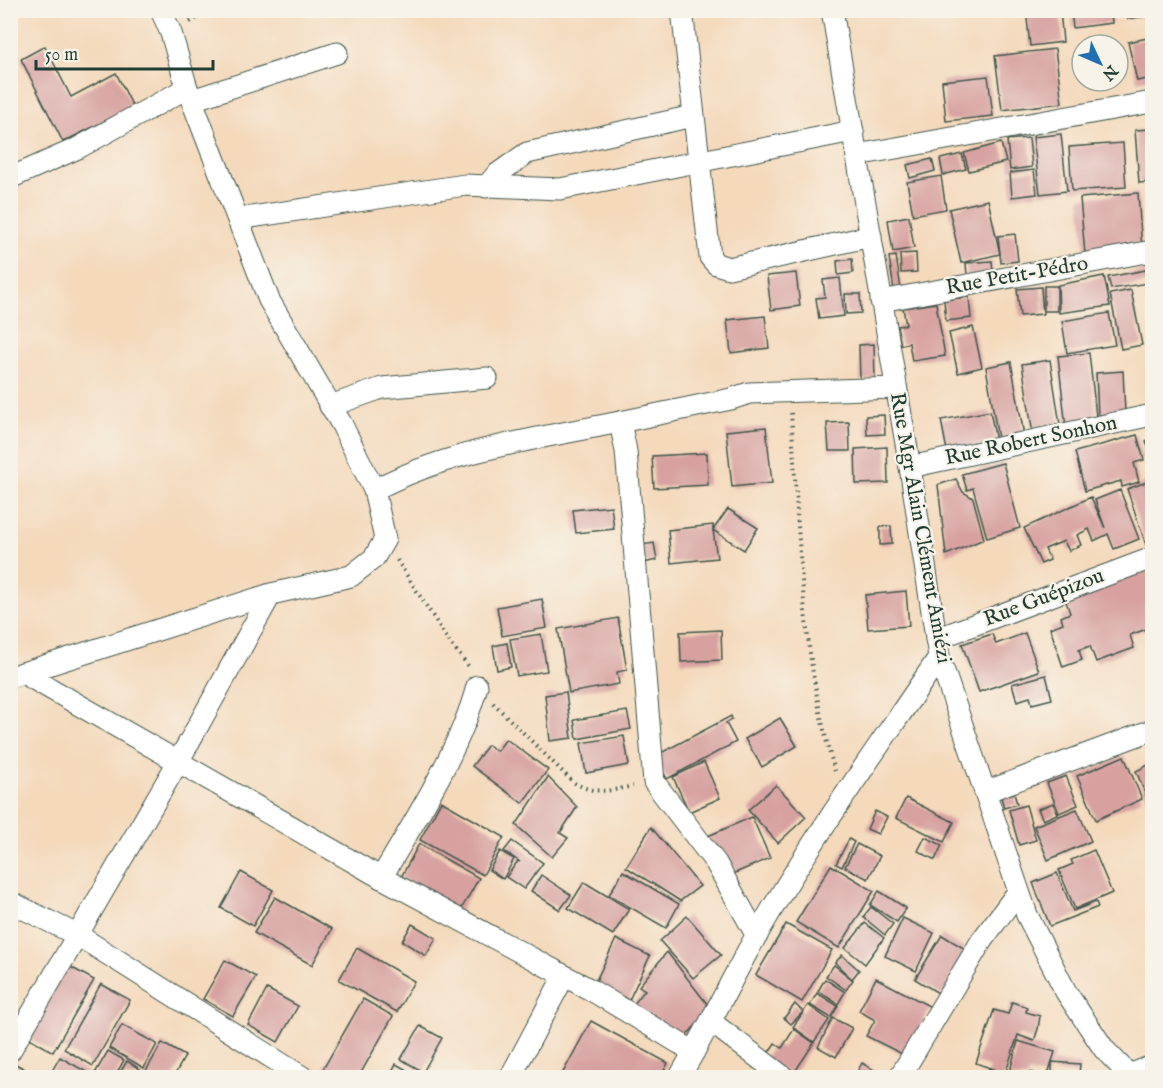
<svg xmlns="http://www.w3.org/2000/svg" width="1163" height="1088" font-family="'IM FELL English',serif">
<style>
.building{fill:#d7a1a0}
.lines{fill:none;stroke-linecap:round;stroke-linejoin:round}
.street-casing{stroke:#3f5448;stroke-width:23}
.path{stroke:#3f5448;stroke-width:4;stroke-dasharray:1.5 4.5;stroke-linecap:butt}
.street{stroke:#fff;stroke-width:21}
.labels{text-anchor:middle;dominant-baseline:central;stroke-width:4.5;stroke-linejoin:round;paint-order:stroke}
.street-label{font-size:21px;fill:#1f3d34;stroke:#f7f3e8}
</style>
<rect width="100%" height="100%" fill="#f7f3e8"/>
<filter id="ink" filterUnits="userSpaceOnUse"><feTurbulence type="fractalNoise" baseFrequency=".0167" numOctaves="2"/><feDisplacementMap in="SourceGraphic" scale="12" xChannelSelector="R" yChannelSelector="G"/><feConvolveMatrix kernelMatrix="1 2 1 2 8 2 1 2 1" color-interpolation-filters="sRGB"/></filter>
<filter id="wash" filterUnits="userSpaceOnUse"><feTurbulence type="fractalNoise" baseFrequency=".008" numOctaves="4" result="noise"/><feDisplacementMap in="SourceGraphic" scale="24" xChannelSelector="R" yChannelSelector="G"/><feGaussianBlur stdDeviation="1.35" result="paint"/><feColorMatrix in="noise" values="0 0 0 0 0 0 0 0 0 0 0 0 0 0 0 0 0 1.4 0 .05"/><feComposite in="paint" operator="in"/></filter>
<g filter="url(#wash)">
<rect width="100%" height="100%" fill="#f4d9bb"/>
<g id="blocks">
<g class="building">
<polygon points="1026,10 1060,10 1063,42 1030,46"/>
<polygon points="1071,10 1111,10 1112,23 1073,28"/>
<polygon points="1127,10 1152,10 1152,15 1128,19"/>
<polygon points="1152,37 1152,78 1137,81 1128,42"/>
<polygon points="45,46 71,97 116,73 133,107 63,142 21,59"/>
<polygon points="1055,49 1062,103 1002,110 995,56"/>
<polygon points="988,76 993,116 946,121 942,81"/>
<polygon points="1152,129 1152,182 1139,183 1135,130"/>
<polygon points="1061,134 1067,191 1040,194 1033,137"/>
<polygon points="1029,138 1032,167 1010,170 1007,140"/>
<polygon points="1001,143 1006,162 969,171 964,153"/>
<polygon points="1123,143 1126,187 1072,191 1069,147"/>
<polygon points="962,154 966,169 943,175 940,159"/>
<polygon points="932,159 935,171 910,178 907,165"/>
<polygon points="1034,170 1037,194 1012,197 1010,173"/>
<polygon points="941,176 946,209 913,215 907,182"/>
<polygon points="1138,193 1142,249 1085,254 1080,198"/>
<polygon points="988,200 1000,254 961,263 949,209"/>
<polygon points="909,216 914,248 893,252 888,220"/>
<polygon points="1015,234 1018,261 1001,263 998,236"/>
<polygon points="916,253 917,272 901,273 900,254"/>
<polygon points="896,256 901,289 894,290 889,257"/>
<polygon points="852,259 853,273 838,275 837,261"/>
<polygon points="992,261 993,273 967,276 966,263"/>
<polygon points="1146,270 1148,283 1111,289 1108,277"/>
<polygon points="796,273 800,306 771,310 767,276"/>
<polygon points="1104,276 1110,306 1059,313 1058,285"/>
<polygon points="840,278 844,316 819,319 816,298 825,297 823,280"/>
<rect x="1044" y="286" width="13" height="25"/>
<polygon points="1041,287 1043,314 1020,316 1017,289"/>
<polygon points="1131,290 1142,345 1121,349 1110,294"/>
<polygon points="845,294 860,294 861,313 846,314"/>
<polygon points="969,297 971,318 946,321 944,300"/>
<polygon points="936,303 945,356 912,361 909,343 901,345 897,326 906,325 903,308"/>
<polygon points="1109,313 1115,345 1067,353 1062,321"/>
<polygon points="765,316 769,348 731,353 727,320"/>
<polygon points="973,327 982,367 958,373 949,333"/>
<polygon points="874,344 875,379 860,380 859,345"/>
<polygon points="1089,353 1097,425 1066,428 1058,356"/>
<polygon points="1050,360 1061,431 1033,435 1022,364"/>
<polygon points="1011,362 1025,441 999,445 986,367"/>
<polygon points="1123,371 1125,413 1098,415 1096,373"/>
<polygon points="990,411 996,441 947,451 941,420"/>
<polygon points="884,415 885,434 867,435 866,416"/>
<polygon points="849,422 850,451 829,451 827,423"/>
<polygon points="766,427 772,483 732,487 726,431"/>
<polygon points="1137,435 1144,460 1134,463 1139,482 1122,487 1121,481 1085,491 1075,452"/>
<polygon points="1152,438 1152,459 1146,441"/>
<polygon points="887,447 888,483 856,484 855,449"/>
<polygon points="707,453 708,485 654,488 652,456"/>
<polygon points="1003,463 1020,528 987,538 973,488 967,490 962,474"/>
<polygon points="956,479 963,492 973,498 984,539 946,555 938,485"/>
<polygon points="1152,480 1152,543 1146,545 1127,489"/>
<polygon points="1120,490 1139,539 1114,549 1108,534 1094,541 1089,529 1077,535 1081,545 1069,551 1064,541 1045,549 1050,560 1041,564 1024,528 1091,497 1105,528 1095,500"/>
<polygon points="611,506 614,529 576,533 573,510"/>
<polygon points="728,509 758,528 744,550 713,530 717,558 671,563 668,530 713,525 713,530"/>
<polygon points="891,526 892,544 880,545 880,527"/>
<polygon points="654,543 657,560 639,564 636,546"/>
<polygon points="1152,565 1152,627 1130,635 1134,648 1096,662 1090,646 1079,650 1082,660 1063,667 1050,628 1063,623 1061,617 1070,613 1064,596"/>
<polygon points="906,591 909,626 868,629 865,595"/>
<polygon points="542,599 547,628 502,636 497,607"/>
<polygon points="618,618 627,670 617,672 619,684 569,693 558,629"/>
<polygon points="721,630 722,660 681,662 680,632"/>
<polygon points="1025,633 1039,671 979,692 962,644 992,634 996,644"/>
<polygon points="541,634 547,671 517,676 510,639"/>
<polygon points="507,643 511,667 497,670 493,646"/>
<polygon points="1046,675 1052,699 1032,704 1030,697 1017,701 1012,684"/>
<polygon points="566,692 572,738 550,741 545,695"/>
<polygon points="627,711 631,729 577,739 574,720"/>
<polygon points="731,716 732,719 726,723 736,742 667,779 655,756"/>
<polygon points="780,718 797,746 762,767 745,739"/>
<polygon points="624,736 629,765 586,773 581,743"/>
<polygon points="506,739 548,770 522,803 472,766 488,745 497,751"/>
<polygon points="1124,756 1142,799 1096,820 1077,776"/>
<polygon points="704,762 720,798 689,812 673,777"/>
<polygon points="1152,763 1152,810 1136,771"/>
<polygon points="1066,776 1078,805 1059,813 1047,783"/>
<polygon points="548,777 577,807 560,833 568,838 552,857 516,825"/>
<polygon points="776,785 806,817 778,843 748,810"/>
<polygon points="1014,793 1017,804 1004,808 1001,797"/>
<polygon points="906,798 954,822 944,842 896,818"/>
<polygon points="441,801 504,837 483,875 420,840"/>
<polygon points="1053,803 1057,814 1043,820 1038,809"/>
<polygon points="1026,805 1036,840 1019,845 1009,810"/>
<polygon points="1077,809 1091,841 1048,860 1034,826"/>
<polygon points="875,811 887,817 878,834 867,829"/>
<polygon points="752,817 770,858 726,877 708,836"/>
<polygon points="651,827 700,886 680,901 626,867"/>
<polygon points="925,837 942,845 935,860 918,851"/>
<polygon points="849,839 854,842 842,867 836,864"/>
<polygon points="512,841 543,863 524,889 506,877 518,861 520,862 504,851"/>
<polygon points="419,844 479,878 459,913 400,879"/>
<polygon points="857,844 880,856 868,879 845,867"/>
<polygon points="1094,850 1112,893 1075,909 1059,870 1073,864 1071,860"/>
<polygon points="500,851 514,859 503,879 489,870"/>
<polygon points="831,865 874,891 839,948 796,922"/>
<polygon points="623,871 679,904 666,928 609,895"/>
<polygon points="241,872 273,890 253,926 221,908"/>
<polygon points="1057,873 1073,911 1096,902 1098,907 1050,926 1033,883"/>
<polygon points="541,875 571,895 560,910 531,891"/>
<polygon points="584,882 629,909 613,935 568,908"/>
<polygon points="879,891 906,908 897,922 870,905"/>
<polygon points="275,897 332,929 312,965 254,933"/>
<polygon points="871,907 893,924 885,935 863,917"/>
<polygon points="687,916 721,955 693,978 660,941"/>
<polygon points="903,918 934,933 916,971 885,956"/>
<polygon points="865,923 884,938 865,964 845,948"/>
<polygon points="412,924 436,938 426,956 402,941"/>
<polygon points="786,924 832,950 802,1002 756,975"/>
<polygon points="942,935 970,952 943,996 915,979"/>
<polygon points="616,939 650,956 628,1002 594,985"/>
<polygon points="357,948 414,981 397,1012 339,980"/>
<polygon points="667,952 711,1009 685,1037 633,1005 645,990 639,986"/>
<polygon points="842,955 859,970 852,979 835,963"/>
<polygon points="225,960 256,977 233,1016 203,999"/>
<polygon points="67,965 94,980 53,1052 26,1036"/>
<polygon points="834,965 853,980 846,990 826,976"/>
<polygon points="876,978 931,1007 906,1056 866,1036 875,1020 859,1011"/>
<polygon points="825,979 845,992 838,1004 818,991"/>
<polygon points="101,984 130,1000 93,1066 64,1049"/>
<polygon points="267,989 298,1006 278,1042 248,1025"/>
<polygon points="817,993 838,1006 831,1018 810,1005"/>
<polygon points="363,999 393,1016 358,1078 318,1078"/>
<polygon points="1012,1002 1027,1007 1026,1012 1040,1016 1038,1029 1034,1041 1018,1035 1004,1078 986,1078 989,1068 996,1070 976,1063 994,1010 1008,1014"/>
<polygon points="795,1004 803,1012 791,1024 784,1018"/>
<polygon points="808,1005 829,1020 814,1042 793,1027"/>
<polygon points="833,1018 852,1028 836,1057 818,1047"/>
<polygon points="591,1021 668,1063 660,1078 560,1078"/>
<polygon points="122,1025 157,1044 144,1068 109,1048"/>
<polygon points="420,1026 442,1038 423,1072 401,1059"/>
<polygon points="794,1029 814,1043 792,1076 765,1058 775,1043 782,1048"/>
<polygon points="1018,1041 1055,1052 1047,1077 1029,1072 1027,1078 1008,1078"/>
<polygon points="162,1043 185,1056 173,1078 142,1078"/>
<polygon points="108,1051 124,1060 114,1078 99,1078 94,1075"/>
<polygon points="60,1057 90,1074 88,1078 48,1078"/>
<polygon points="127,1061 140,1069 135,1078 117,1078"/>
<polygon points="1052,1062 1080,1064 1079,1074 1052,1072"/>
<polygon points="14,1063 41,1078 10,1078"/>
<polygon points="862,1063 887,1078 854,1078"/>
<polygon points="396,1064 421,1078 388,1078"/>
</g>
</g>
</g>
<g filter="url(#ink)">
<use href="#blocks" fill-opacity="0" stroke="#3f5448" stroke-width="1.5"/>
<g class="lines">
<g class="street-casing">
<g id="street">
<polyline points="682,10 710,257 716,264 729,268 871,236"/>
<polyline points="832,10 910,467 939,657 1027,915 1066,992 1104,1049 1132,1078"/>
<polyline points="192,100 337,53"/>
<polyline points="857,155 1152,102"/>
<polyline points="10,178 78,148 187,88"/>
<polyline points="486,187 496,175 527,153 693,116"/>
<polyline points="238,219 465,185 560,189 853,131"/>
<polyline points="881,301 1152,251"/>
<polyline points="330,406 382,388 487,378"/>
<polyline points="620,422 731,399 749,393 896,388"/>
<polyline points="910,467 1152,415"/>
<path d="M374,490C450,450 536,439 620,422L626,451L654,782L716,863L757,936"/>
<polyline points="936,639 1152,558"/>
<polyline points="23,673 371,872 591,990 694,1052"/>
<polyline points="10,677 271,594 351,576 374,558 385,539 374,490 342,425 269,300 187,88 171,33 161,10"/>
<polyline points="985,792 1152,730"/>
<path d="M381,878C414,822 461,748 477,686"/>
<polyline points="10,902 79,936 304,1078"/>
<polyline points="711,1022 785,1078"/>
<polyline points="10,1051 178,762 271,594"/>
<polyline points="1129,1075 1152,1066"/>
<polyline points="510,1078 564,976"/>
<path d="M679,1078C703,1037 724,995 746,954C803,851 874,754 939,657"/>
<polyline points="899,1078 982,940 1018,892"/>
</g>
</g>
<g class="path">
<polyline points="190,22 211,10"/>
<path d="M791,413C799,528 801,661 835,771"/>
<polyline points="397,560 448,640 470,668"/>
<path d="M493,703L573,782C594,795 610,791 633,786"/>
</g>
<use href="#street" class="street"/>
</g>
</g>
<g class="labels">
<g class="street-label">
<text transform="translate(1017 276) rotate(-10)">Rue Petit-Pédro</text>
<text transform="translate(1031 441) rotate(-12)">Rue Robert Sonhon</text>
<text transform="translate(920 528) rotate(80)">Rue Mgr Alain Clément Amiézi</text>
<text transform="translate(1044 598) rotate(-21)">Rue Guépizou</text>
</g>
</g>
<rect width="1163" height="1088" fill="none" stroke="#f7f3e8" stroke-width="36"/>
<g transform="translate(1100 63) rotate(134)"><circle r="28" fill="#f7f3e8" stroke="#a1aaa0" stroke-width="1.5"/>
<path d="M0-4.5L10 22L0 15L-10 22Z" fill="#1f6fb2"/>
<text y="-9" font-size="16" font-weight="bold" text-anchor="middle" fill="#1f3d34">N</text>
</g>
<path d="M36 60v9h177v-9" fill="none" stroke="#1f3d34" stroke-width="3"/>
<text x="45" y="60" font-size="18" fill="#1f3d34" stroke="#f7f3e8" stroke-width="4.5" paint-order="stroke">50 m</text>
</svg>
